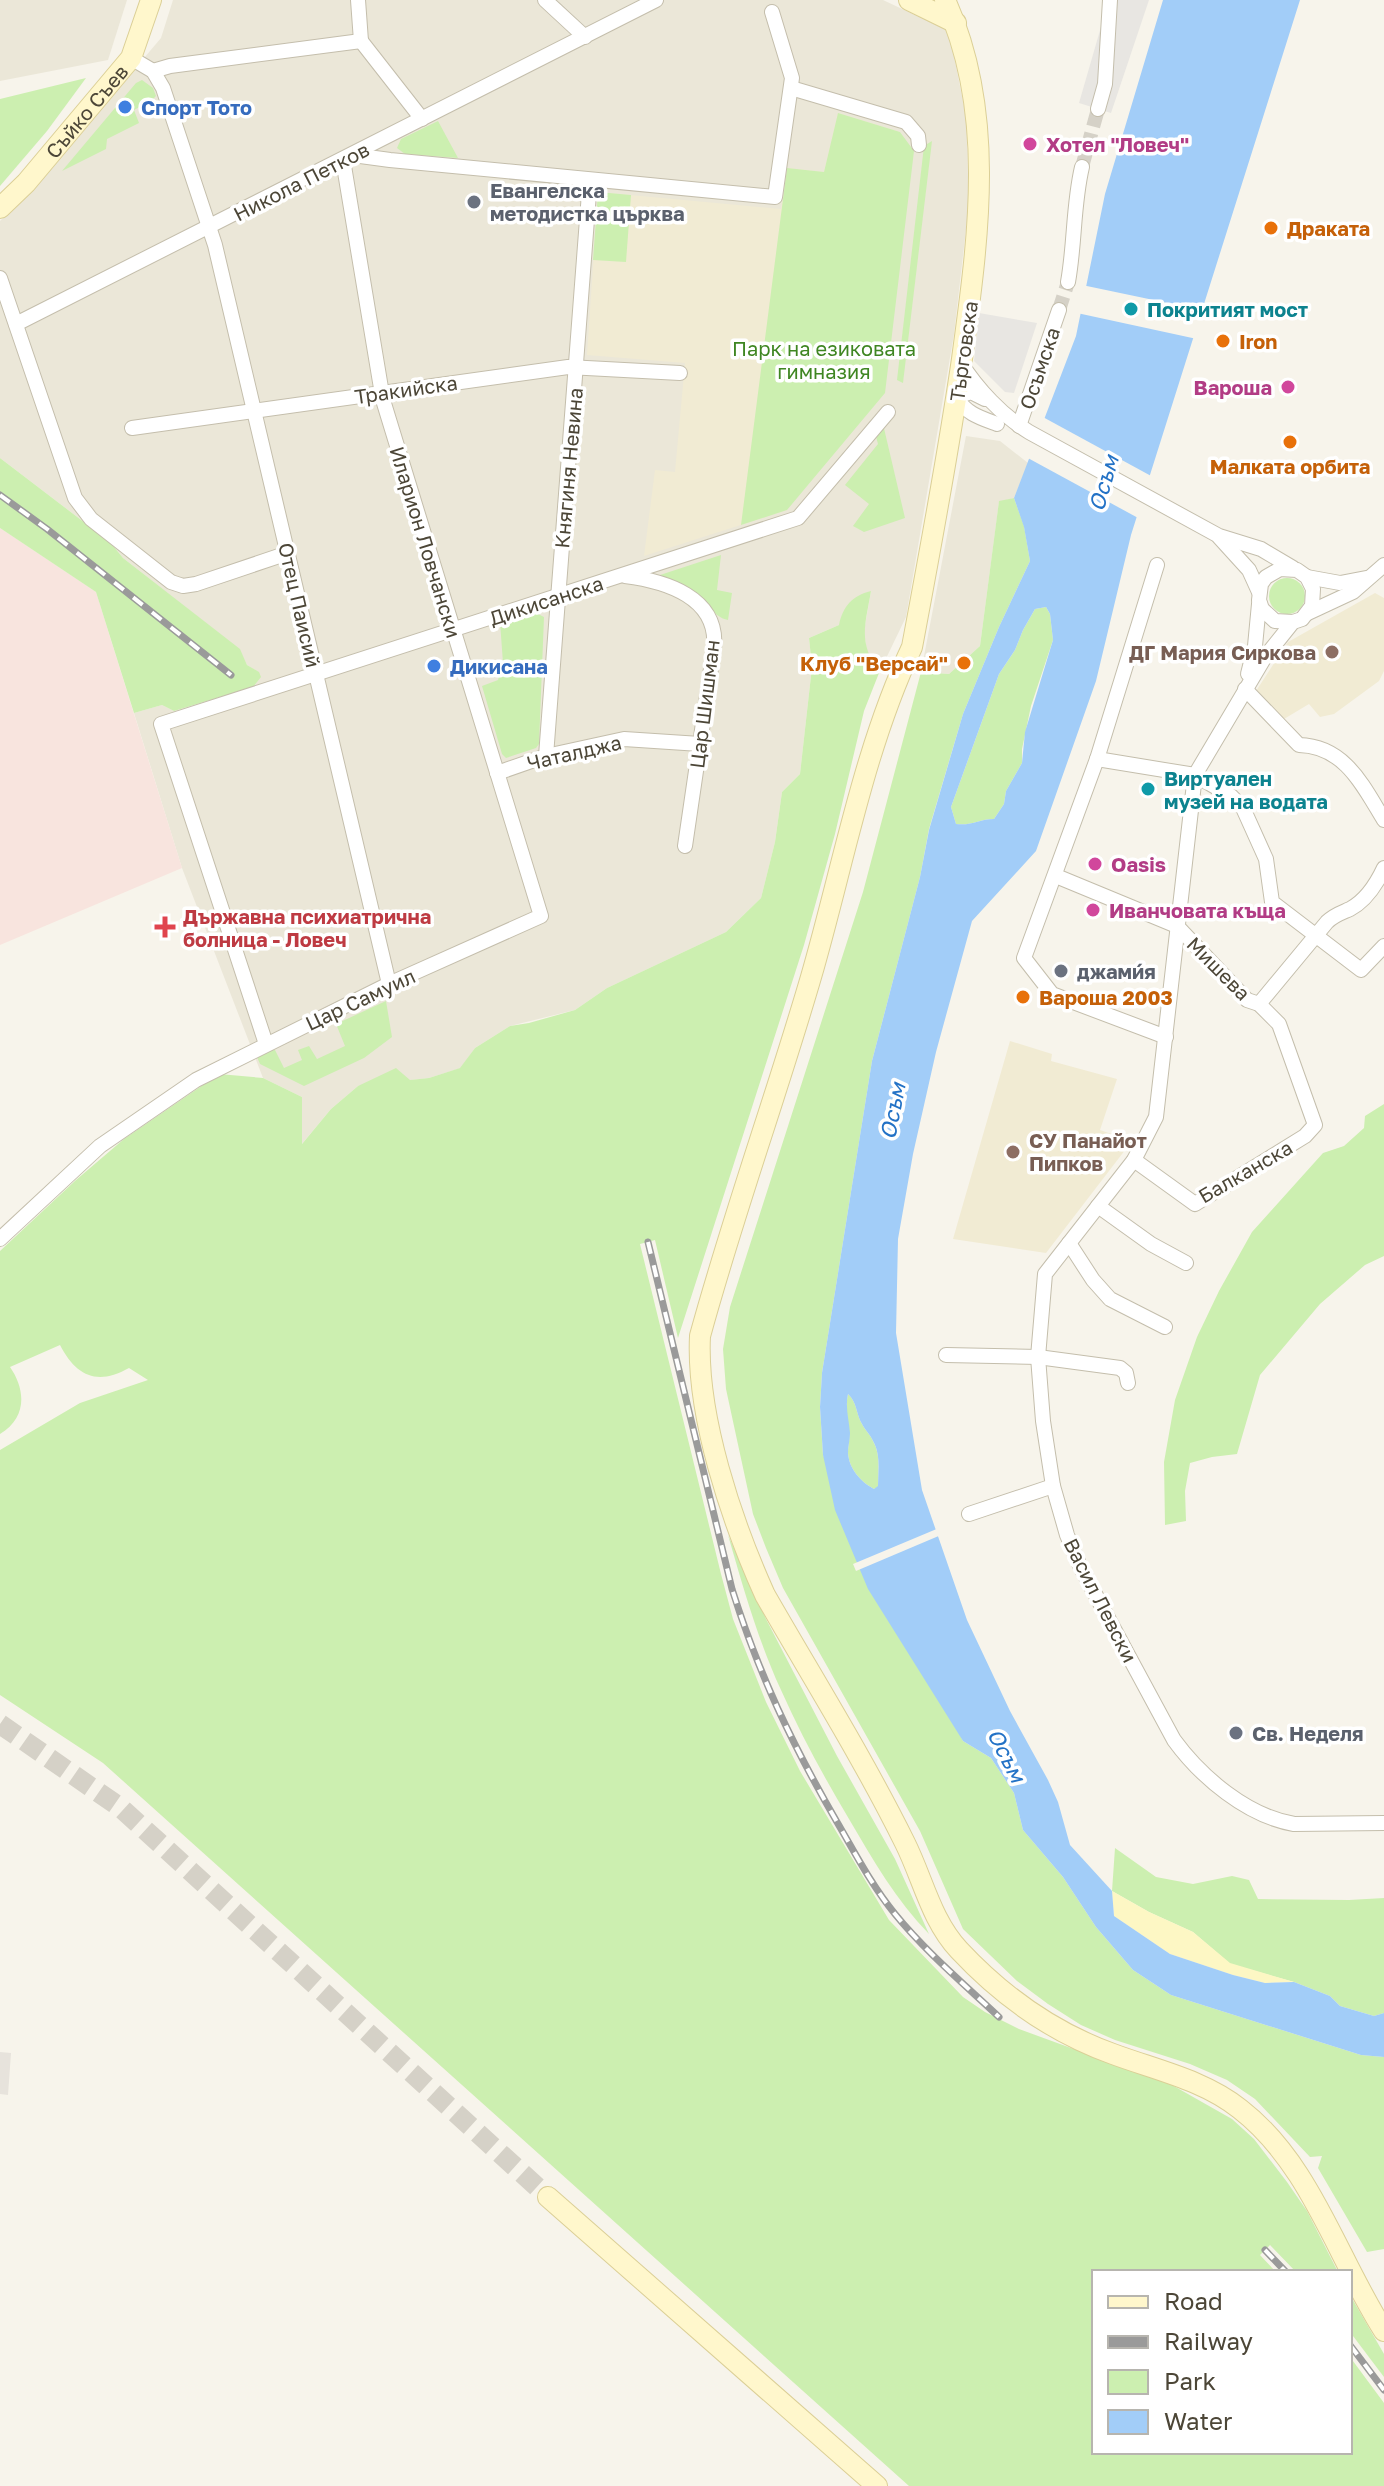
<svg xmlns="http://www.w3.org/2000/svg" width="1384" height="2486" font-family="'Golos Text',sans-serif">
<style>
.residential{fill:#ebe7d8}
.industrial{fill:#e7e3dc}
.education{fill:#f1ebd3}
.medical{fill:#f8e4de}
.green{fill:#ccefb0}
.sand{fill:#fdf7c4}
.parking{fill:#e8e6e2}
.water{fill:#a2cdf8;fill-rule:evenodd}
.pier{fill:#f7f4eb}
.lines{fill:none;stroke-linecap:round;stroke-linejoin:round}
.street-tunnel{stroke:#d5d1c7;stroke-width:14;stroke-dasharray:14 7;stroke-linecap:butt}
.secondary-tunnel{stroke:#d5d1c7;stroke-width:20;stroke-dasharray:20 10;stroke-linecap:butt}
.street-casing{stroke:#c4beac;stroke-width:16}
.secondary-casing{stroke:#dbcf96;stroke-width:22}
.street{stroke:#fff;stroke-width:14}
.secondary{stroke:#fff7cc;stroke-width:20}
.rail-casing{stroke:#9a9a9a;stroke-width:7}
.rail{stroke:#fff;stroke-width:4;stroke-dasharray:12;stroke-linecap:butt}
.shop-dot{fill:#3f7fe0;stroke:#fff;stroke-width:3}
.hotel-dot{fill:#d1479c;stroke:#fff;stroke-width:3}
.worship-dot{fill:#6b7280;stroke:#fff;stroke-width:3}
.food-dot{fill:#e8710a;stroke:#fff;stroke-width:3}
.culture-dot{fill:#0f9aa8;stroke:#fff;stroke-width:3}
.education-dot{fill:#8d6e63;stroke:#fff;stroke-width:3}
.health-dot{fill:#e0444e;stroke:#fff;stroke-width:3}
.labels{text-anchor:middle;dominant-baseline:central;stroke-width:7;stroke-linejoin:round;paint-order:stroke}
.shop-label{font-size:20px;font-weight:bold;fill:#366cbe;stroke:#fff;text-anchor:start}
.street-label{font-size:20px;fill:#4c4637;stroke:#fff}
.hotel-label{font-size:20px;font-weight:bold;fill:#b23c85;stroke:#fff;text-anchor:start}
.worship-label{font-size:20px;font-weight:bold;fill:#5b616d;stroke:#fff;text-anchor:start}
.food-label{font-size:20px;font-weight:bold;fill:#c56008;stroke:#fff;text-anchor:start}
.culture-label{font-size:20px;font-weight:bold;fill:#0d838f;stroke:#fff;text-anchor:start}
.park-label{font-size:20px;fill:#3f8622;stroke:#fff}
.education-label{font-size:20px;font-weight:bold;fill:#785e54;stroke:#fff;text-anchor:end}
.health-label{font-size:20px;font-weight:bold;fill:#be3a42;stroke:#fff;text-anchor:start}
.water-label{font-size:22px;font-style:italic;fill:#2372c6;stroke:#fff}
</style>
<rect width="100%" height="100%" fill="#f7f4eb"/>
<g class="residential">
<polygon points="0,0 127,0 108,60 0,81"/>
<polygon points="173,0 883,0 949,31 966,116 969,203 954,334 906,617 879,673 867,654 864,631 871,591 839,625 809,638 812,667 800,774 782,792 775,842 761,898 726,932 607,988 575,1010 510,1026 475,1048 461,1068 429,1078 358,1086 331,1109 301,1145 302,1097 263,1078 182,868 134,713 162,705 174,711 253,687 258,672 247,665 239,649 123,558 110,542 0,458 0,221 39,182 161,38"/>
<polygon points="966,436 1000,441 1028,463 1014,498 999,502 980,646 949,674 921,672"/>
</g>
<polygon class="industrial" points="0,2052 11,2053 8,2095 0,2094"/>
<g class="education">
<polygon points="838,113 900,132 787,510 644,556 655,470 675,472 685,363 587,355 598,192 781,209 787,168 824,172"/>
<polygon points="1375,593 1384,598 1384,671 1379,681 1334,714 1320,717 1309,704 1284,719 1256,691 1288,642"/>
<polygon points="1010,1041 1052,1054 1051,1061 1117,1079 1100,1130 1132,1141 1046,1253 953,1239"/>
</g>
<polygon class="medical" points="0,528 96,592 182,868 0,945"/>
<g class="green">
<polygon points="86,78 47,131 0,186 0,99"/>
<polygon points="142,80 153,88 156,96 151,101 134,110 139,123 107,139 106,149 62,171 136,83"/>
<polygon points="838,113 900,132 914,151 885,393 787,510 741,525 787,168 824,172"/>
<polygon points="438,121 458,158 405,154 397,148 401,139"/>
<polygon points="932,141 903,383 897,380 924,146"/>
<polygon points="598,192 631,195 626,262 593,260"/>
<polygon points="883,424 905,518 864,532 853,526 869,504 845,485 878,444 875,433"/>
<polygon points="0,458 110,542 123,558 240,649 247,665 259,672 261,677 253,687 174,711 162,705 134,713 96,592 0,528"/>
<polygon points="1014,498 1024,526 1030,561 999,627 963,714 929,829 920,877 872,1061 822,1373 820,1407 823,1455 963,1741 991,1758 1014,1793 1023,1830 1063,1877 1096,1927 1133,1970 1171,1995 1361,2055 1384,2057 1384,2249 1367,2252 1318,2168 1322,2156 1310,2157 1255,2099 1227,2080 1190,2064 1115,2040 1081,2025 1048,2004 1017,1981 963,1929 920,1831 783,1588 766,1548 753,1514 726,1389 723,1349 730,1307 863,892 921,672 949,674 980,646 999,501"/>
<path d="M721,555L717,590L732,593L728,620C713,617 710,604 699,596C686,586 672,580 657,576Z"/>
<circle cx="1287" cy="596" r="18"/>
<path d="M871,591C865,627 858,641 879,673L864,711L835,834L804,945L678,1338L655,1240L640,1244L721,1574L733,1619L766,1702L800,1771L889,1920L963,1997L985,2012L1019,2029L1172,2085L1232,2119L1254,2139L1287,2182L1307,2211L1338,2272H1296L1270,2245L1260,2255L1276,2272H1094V2452H1350V2357L1384,2403V2486H909L103,1763L0,1695V1450L80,1403L148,1380L129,1368C97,1386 76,1376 60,1345L10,1367C26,1390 27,1418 0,1434V1251L76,1180L124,1139L219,1074L263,1078L302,1097V1144L331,1109L358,1086L396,1068L410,1080L429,1078L460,1068L475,1048L510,1026L529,1023L575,1010L607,988L726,932L761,898L775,842L782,792L800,774L812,667L809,638L839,625C843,606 852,596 871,591Z"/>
<path d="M1046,607L1050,614L1053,640L1031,706L1022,749V763L1006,791L1004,804L994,819C979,819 972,826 956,824L951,807L999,674L1015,650L1023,630L1035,609Z"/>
<polygon points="534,612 544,617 539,744 536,748 506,758 502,754 482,686 498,680 503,663 500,622"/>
<polygon points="386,1001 392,1037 364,1058 304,1086 260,1064 257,1057 268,1050 275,1050 284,1068 302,1060 298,1050 309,1046 317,1059 345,1046 336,1024"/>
<polygon points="1384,1104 1384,1256 1365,1265 1320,1304 1260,1375 1237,1454 1212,1457 1190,1463 1185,1491 1186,1521 1165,1525 1164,1462 1175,1400 1197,1337 1219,1291 1252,1232 1323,1153 1344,1146 1364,1128 1365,1116"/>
<path d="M848,1394C857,1402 856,1414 862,1424C865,1430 870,1434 873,1441C881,1455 878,1471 878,1487L874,1489C861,1482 849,1469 848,1453C848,1446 850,1440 849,1433C848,1420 845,1407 848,1394Z"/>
<path d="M728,1535L766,1619L837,1756L895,1859L929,1934C896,1900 873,1860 849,1819C824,1777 801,1735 781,1690C758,1640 743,1587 728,1535Z"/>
<polygon points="1115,1848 1156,1877 1193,1884 1232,1876 1249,1880 1258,1899 1349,1900 1384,1898 1384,2013 1374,2016 1340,2006 1330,1996 1294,1982 1230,1964 1193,1932 1149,1912 1112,1891"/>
<polygon points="1350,2295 1384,2354 1384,2377 1350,2332"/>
</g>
<polygon class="sand" points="1112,1891 1149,1912 1193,1932 1230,1963 1294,1982 1265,1983 1233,1975 1170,1954 1114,1916"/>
<g class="parking">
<polygon points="1104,0 1149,0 1111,113 1079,103 1105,13"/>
<polygon points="979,313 1037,323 1014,393 1005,392 974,361"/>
</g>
<path class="water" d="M1163,0H1300L1131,535L1096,681L1036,851L972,921L936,1052L913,1154L898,1239L896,1333L922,1490L967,1620L1010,1711L1048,1780L1058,1802L1070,1845L1112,1891L1114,1916L1170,1954L1233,1975L1265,1983L1294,1982L1330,1996L1340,2006L1374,2016L1384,2013V2057L1361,2055L1171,1995L1133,1970L1096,1927L1063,1877L1023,1830L1014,1793L991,1758L963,1741L868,1589L835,1510L823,1455L820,1407L822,1373L872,1061L920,877L929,830L963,714L999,627L1030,561L1024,527L1014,498L1076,336L1105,194ZM1046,607L1050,614L1053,640L1025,732L1022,763L1006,791L1004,804L994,819C979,819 972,826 956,824L951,807L999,674L1015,650L1023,630L1035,609ZM848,1394C857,1402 856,1414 862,1424C865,1430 870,1434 873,1441C881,1455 878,1471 878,1486L874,1489C861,1482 849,1469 848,1453C848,1446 850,1440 850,1433C849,1420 845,1407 848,1394Z"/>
<g class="pier">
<polygon points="1082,285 1206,311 1197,339 1077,313"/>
<polygon points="1041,416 1153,477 1140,519 1026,457"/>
<polygon points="939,1528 941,1535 856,1571 853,1564"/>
</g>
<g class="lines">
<g class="street-tunnel">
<polyline points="1082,167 1098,109"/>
<polyline points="1059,310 1068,282"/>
</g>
<polyline class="secondary-tunnel" points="0,1724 121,1808 548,2197"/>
<g class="street-casing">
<g id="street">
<polyline points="358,0 361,41"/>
<polyline points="545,0 585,37"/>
<polyline points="361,41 422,119"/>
<polyline points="131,58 153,71 163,88 215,245 389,984"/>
<polyline points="153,71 170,66 361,41"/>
<polyline points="791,88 906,122 918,136 919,145"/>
<polyline points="1098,109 1105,84 1110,0"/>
<polyline points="353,155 390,160 775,197 792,78 772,12"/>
<polyline points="0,278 75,498 91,519 171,582 183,586 196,584 288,553"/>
<path d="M1068,282C1075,243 1073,205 1082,167"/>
<polyline points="16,324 656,0"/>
<path d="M961,363C977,389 1003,416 1029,432L1219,536L1261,549L1293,568"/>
<path d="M985,399L971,392L956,397C967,414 978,417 997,424"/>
<polyline points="1019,426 1059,310"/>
<polyline points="132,428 568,367 680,373"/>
<polyline points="1219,537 1249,570 1259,592"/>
<polyline points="1157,565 1097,759 1024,958 1052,994 1166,1037"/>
<path d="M625,576C665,581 719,597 714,648L685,846"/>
<polyline points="1307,577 1340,583 1366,578"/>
<polyline points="1308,613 1353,592 1384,565"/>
<path d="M1293,622L1275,621L1262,609L1259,600L1261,584L1266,577L1280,569L1297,570L1307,577L1313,589L1312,606L1302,619L1293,622L1265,657L1195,775L1156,1117L1134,1160L1045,1274L1038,1357L1043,1421L1053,1486L1067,1535L1080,1566L1174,1740C1201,1777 1247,1816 1294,1824L1384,1823"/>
<polyline points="1248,674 1255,646 1259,604"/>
<path d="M1245,689L1299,745C1345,746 1363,786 1384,820"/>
<polyline points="546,756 590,180"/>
<polyline points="1097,759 1195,775 1231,796 1243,808 1266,859 1272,902 1361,970 1384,946"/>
<polyline points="497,773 546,756 624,739 700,744"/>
<polyline points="1056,876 1177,926 1247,1000 1259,1004 1279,1024 1315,1125 1305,1136 1195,1204 1134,1160"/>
<path d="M1259,1004L1327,922C1334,915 1341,913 1350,909C1365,901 1377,883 1384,868"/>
<polyline points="266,1044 161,724 798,518 888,412"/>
<polyline points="1098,1206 1151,1244 1186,1263"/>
<polyline points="0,1239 100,1146 196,1080 389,984 541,916 383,400 343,160"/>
<polyline points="1069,1243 1093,1280 1110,1299 1165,1327"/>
<polyline points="946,1355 1038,1357 1120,1368 1126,1373 1128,1383"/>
<polyline points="969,1514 1053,1486"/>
</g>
</g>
<g class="secondary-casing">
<g id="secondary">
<polyline points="909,0 956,23"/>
<path d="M945,0C997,113 978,240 962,359C948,456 930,551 912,647C863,751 843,867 811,977C776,1097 733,1215 700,1336C696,1416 732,1522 765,1595C812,1677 863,1758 905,1843C923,1879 931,1920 959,1950C1002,1996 1054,2033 1113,2054C1156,2070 1204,2080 1240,2109C1311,2164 1337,2258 1384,2331"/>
<path id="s1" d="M0,208L26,183L131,58L151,0"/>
<polyline points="548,2197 877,2486"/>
</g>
</g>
<use href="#street" class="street"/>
<use href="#secondary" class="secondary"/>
<g class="rail-casing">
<g id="rail">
<polyline points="0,495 47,529 231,675"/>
<path d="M648,1242L732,1589C759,1675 792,1744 837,1822C855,1853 872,1886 895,1914C926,1952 964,1984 999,2017"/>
<polyline points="1265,2250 1286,2272"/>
<polyline points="1350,2345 1384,2390"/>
</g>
</g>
<use href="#rail" class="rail"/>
</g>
<g class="shop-dot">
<circle cx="125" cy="107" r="8"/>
<circle cx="434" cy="666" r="8"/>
</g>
<g class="hotel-dot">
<circle cx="1030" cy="144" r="8"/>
<circle cx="1288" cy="387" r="8"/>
<circle cx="1095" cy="864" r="8"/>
<circle cx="1093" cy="910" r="8"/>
</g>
<g class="worship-dot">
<circle cx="474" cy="202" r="8"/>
<circle cx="1061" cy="971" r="8"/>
<circle cx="1236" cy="1733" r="8"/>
</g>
<g class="food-dot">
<circle cx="1271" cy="228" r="8"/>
<circle cx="1223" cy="341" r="8"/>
<circle cx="1290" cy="442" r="8"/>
<circle cx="964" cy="663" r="8"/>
<circle cx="1023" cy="997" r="8"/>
</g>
<g class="culture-dot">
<circle cx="1131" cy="309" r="8"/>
<circle cx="1148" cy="789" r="8"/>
</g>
<g class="education-dot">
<circle cx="1332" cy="652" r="8"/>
<circle cx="1013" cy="1152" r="8"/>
</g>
<path class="health-dot" d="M161 915h8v8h8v8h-8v8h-8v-8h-8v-8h8z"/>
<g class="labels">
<g class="shop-label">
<text x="141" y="107">Спорт Тото</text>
<text x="450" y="666">Дикисана</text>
</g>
<g class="street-label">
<text stroke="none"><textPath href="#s1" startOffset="130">Съйко Съев</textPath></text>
<text transform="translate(301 181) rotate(-27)">Никола Петков</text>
<text transform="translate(963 351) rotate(-82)">Търговска</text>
<text transform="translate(1039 368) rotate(-71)">Осъмска</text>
<text transform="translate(406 389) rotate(-8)">Тракийска</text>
<text transform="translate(568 468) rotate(-85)">Княгиня Невина</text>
<text transform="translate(426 542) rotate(73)">Иларион Ловчански</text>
<text transform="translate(546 600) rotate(-18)">Дикисанска</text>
<text transform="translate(300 605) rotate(77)">Отец Паисий</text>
<text transform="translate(704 704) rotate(-83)">Цар Шишман</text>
<text transform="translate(574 752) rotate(-13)">Чаталджа</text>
<text transform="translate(1219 968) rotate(45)">Мишева</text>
<text transform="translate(360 999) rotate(-25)">Цар Самуил</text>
<text transform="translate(1245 1171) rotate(-30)">Балканска</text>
<text transform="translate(1101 1600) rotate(63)">Васил Левски</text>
</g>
<g class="hotel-label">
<text x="1046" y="144">Хотел "Ловеч"</text>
<text x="1272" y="387" text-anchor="end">Вароша</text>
<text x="1111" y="864">Oasis</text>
<text x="1109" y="910">Иванчовата къща</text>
</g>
<g class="worship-label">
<text x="490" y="190">Евангелска<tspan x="490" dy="23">методистка църква</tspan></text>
<text x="1077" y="971">джами́я</text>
<text x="1252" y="1733">Св. Неделя</text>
</g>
<g class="food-label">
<text x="1287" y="228">Драката</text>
<text x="1239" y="341">Iron</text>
<text x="1290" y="466" text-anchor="middle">Малката орбита</text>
<text x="948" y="663" text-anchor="end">Клуб "Версай"</text>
<text x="1039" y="997">Вароша 2003</text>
</g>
<g class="culture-label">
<text x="1147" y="309">Покритият мост</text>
<text x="1164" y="778">Виртуален<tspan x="1164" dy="23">музей на водата</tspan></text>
</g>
<g class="park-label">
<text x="824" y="348">Парк на езиковата<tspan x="824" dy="23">гимназия</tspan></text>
</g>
<g class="education-label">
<text x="1316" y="652">ДГ Мария Сиркова</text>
<text x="1029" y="1140" text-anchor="start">СУ Панайот<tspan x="1029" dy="23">Пипков</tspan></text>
</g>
<g class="health-label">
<text x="183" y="916">Държавна психиатрична<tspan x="183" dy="23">болница - Ловеч</tspan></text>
</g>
<g class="water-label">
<text transform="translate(1103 483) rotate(-74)">Осъм</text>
<text transform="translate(892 1111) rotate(-79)">Осъм</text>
<text transform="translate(1007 1755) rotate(63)">Осъм</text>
</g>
</g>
<rect x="1092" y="2270" width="260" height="184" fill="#ffffff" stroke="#b7b5af" stroke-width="2"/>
<rect x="1108" y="2296" width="40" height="12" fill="#fff7cc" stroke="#b7b5af" stroke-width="2"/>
<text x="1164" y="2310" font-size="24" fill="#4c4637">Road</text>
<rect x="1108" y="2336" width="40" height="12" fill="#9a9a9a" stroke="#b7b5af" stroke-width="2"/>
<text x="1164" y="2350" font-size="24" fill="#4c4637">Railway</text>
<rect x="1108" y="2370" width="40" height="24" fill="#ccefb0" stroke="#b7b5af" stroke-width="2"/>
<text x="1164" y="2390" font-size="24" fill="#4c4637">Park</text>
<rect x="1108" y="2410" width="40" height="24" fill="#a2cdf8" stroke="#b7b5af" stroke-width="2"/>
<text x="1164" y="2430" font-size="24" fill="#4c4637">Water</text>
</svg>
